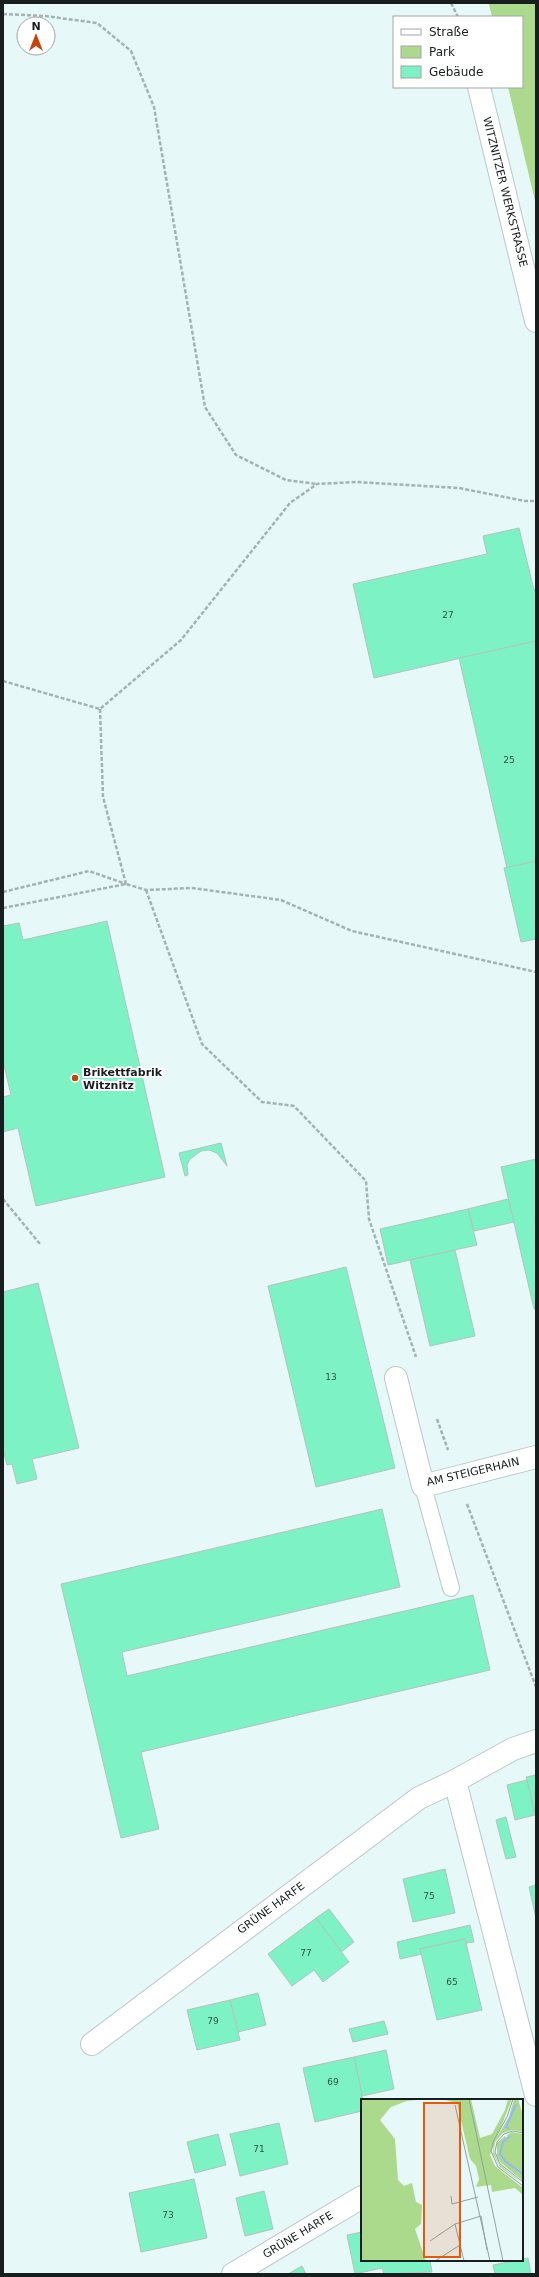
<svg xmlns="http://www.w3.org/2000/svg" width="539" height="2277" font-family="'DejaVu Sans',sans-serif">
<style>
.green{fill:#abda8d}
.building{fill:#7df2c4;stroke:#b4c3bc}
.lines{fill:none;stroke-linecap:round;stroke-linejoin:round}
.service-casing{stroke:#b8c8c9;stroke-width:18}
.minor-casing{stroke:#b8c8c9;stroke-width:24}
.path{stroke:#a5b2b2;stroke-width:2.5;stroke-dasharray:4 2;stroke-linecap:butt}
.service{stroke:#fff;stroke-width:16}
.minor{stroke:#fff;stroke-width:22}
.poi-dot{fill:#ca4408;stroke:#fff;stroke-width:1.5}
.labels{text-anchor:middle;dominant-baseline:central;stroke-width:4;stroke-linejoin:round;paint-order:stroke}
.number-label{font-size:9px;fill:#315348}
.street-label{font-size:11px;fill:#181e1e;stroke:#fff}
.poi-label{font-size:11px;font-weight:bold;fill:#181e1e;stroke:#fff;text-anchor:start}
.inset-river{fill:none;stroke:#92b8f8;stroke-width:2}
.inset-road{fill:none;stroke:#94a1a1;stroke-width:1}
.view{fill:#e8590c;fill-opacity:0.15;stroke:#e8590c;stroke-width:2}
.inset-edge{fill:none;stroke:#181e1e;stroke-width:2}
</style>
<rect width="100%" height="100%" fill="#e7f8f8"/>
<polygon class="green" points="486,3 536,3 536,205 508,87 522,87 522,17 492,17 489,4"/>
<g class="building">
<polygon points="519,528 534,590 536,589 536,641 374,678 353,584 487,554 483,536"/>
<polygon points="536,641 536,861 507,868 459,658"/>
<polygon points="536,861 536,939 521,942 504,868"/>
<polygon points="107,921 165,1177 36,1206 18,1128 3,1132 3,1097 11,1095 3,1061 3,926 19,923 23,940"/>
<polygon points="221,1143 227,1166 217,1153 209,1150 201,1151 190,1159 187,1165 188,1175 185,1176 179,1153"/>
<polygon points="536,1159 536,1309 534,1309 501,1167"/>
<polygon points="508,1199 514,1222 474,1231 468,1209"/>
<polygon points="468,1209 477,1245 388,1265 380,1229"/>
<polygon points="455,1250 475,1336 430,1346 410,1260"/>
<polygon points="346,1267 395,1468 316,1487 268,1286"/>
<polygon points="38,1283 79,1448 32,1459 37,1479 17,1484 12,1464 7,1465 3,1450 3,1292"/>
<polygon points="382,1509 400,1587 122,1652 127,1676 473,1595 490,1670 141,1752 159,1829 121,1838 61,1584"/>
<polygon points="536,1775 536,1813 535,1813 526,1777"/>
<polygon points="527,1780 535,1815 515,1820 507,1785"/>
<polygon points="506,1817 516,1857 506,1859 496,1820"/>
<polygon points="445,1869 455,1913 413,1922 403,1879"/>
<polygon points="536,1885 536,1918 529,1887"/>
<polygon points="329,1909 354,1942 341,1952 316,1918"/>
<polygon points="316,1918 349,1962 323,1982 314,1970 292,1986 268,1954"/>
<polygon points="470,1925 474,1942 466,1943 465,1939 420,1949 422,1954 400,1959 397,1942"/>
<polygon points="465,1939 482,2010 437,2020 420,1949"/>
<polygon points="258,1993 266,2025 238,2032 230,2000"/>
<polygon points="230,2000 240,2040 197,2050 187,2010"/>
<polygon points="384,2021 388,2034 353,2042 349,2029"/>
<polygon points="386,2050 394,2089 362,2096 354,2057"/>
<polygon points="354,2057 363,2100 362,2111 315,2122 303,2068"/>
<polygon points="279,2123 288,2164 240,2176 230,2134"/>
<polygon points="218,2134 226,2165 195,2173 187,2142"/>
<polygon points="194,2179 207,2238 141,2252 129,2193"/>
<polygon points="264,2191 273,2229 245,2236 236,2198"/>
<polygon points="362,2232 362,2260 430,2260 432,2272 384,2274 382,2268 355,2274 347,2235"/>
<polygon points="528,2258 531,2274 495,2274 493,2265"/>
<polygon points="302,2266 306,2274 288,2274"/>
</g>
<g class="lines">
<g class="service-casing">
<polyline id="service" points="423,1486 451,1588"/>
</g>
<g class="minor-casing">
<g id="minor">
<polyline points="479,87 536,321"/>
<polyline points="396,1378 423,1486 536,1457"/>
<polyline points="536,1741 513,1749 455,1781 536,2095"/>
<polyline points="92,2044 419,1798 455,1781"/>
<polyline points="233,2274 362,2197"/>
</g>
</g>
<g class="path">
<polyline points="451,3 458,17"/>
<polyline points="3,14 45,16 97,23 131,51 154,107 205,407 236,455 286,480 317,484"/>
<polyline points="3,681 100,709 181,640 290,503 317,484 356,482 459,488 525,501 536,501"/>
<polyline points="100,709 103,797 126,884"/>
<polyline points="146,890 202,1044 262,1102 294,1106 366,1181 369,1219 416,1357"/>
<polyline points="3,892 89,871 126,884"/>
<polyline points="3,908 126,884 146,890 192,888 281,900 352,931 536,972"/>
<polyline points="3,1199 40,1244"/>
<polyline points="437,1419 448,1450"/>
<polyline points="467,1504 536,1687"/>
</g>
<use href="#service" class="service"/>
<use href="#minor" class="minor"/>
</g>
<circle class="poi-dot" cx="75" cy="1078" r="4"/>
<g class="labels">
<g class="number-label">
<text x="448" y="615">27</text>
<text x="509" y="760">25</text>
<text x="331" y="1377">13</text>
<text x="429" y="1896">75</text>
<text x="306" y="1953">77</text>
<text x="452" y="1982">65</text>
<text x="213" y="2021">79</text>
<text x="333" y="2082">69</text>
<text x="259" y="2149">71</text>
<text x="168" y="2215">73</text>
</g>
<g class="street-label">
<text transform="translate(505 192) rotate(76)">WITZNITZER WERKSTRASSE</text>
<text transform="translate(473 1472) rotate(-13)">AM STEIGERHAIN</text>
<text transform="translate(271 1908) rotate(-36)">GRÜNE HARFE</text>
<text transform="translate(298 2235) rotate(-31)">GRÜNE HARFE</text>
</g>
<g class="poi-label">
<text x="83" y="1072">Brikettfabrik<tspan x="83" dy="13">Witznitz</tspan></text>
</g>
</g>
<g transform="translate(361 2099)">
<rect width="162" height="162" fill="#e7f8f8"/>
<path d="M0,0H66L46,2L30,8L19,21L34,40L37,81L43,87L51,84L55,103L61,106L60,125L54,130L65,162H0ZM80,0H110L119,39L131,35L144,11L147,0H151L129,56L134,67L162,89V96L154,89L131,93L130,86L115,88L118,80L115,67L109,60L96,4ZM153,0H157L161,13L162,33L152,31L142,34L134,43L133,53L138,65L162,85L139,68L132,55L133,43L148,18ZM151,33L162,35V82L140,64L136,57V44L144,37L147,40L146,36Z" fill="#abda8d"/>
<path class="inset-river" d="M148,30L145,28L155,5M149,37L142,43L139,55L144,62L162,75"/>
<path class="inset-road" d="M108,0L142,162M152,0L146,18L133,41L130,52L137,68L162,87M94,6L129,162M162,34L152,32L143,35L136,43L134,53L139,65L162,83M90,97L91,105L117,98M120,117L126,151M69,142L94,125M74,162L99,146M103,162L94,125L120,117"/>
<path class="view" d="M63,4H99V158H63Z"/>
<rect width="162" height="162" class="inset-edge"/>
</g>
<rect width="539" height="2277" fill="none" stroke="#181e1e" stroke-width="8"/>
<rect x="393" y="16" width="130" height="72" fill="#ffffff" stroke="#a3a5a5"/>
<rect x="401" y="29" width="20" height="6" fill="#ffffff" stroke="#a3a5a5"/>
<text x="429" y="36" font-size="12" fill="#181e1e">Straße</text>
<rect x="401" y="46" width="20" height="12" fill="#abda8d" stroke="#a3a5a5"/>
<text x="429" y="56" font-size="12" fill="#181e1e">Park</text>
<rect x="401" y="66" width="20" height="12" fill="#7df2c4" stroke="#a3a5a5"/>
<text x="429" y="76" font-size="12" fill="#181e1e">Gebäude</text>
<g transform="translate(36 36)"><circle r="19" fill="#ffffff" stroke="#a3a5a5"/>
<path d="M0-3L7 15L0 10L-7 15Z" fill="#ca4408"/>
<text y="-6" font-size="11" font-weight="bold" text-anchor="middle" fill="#181e1e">N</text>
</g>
</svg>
